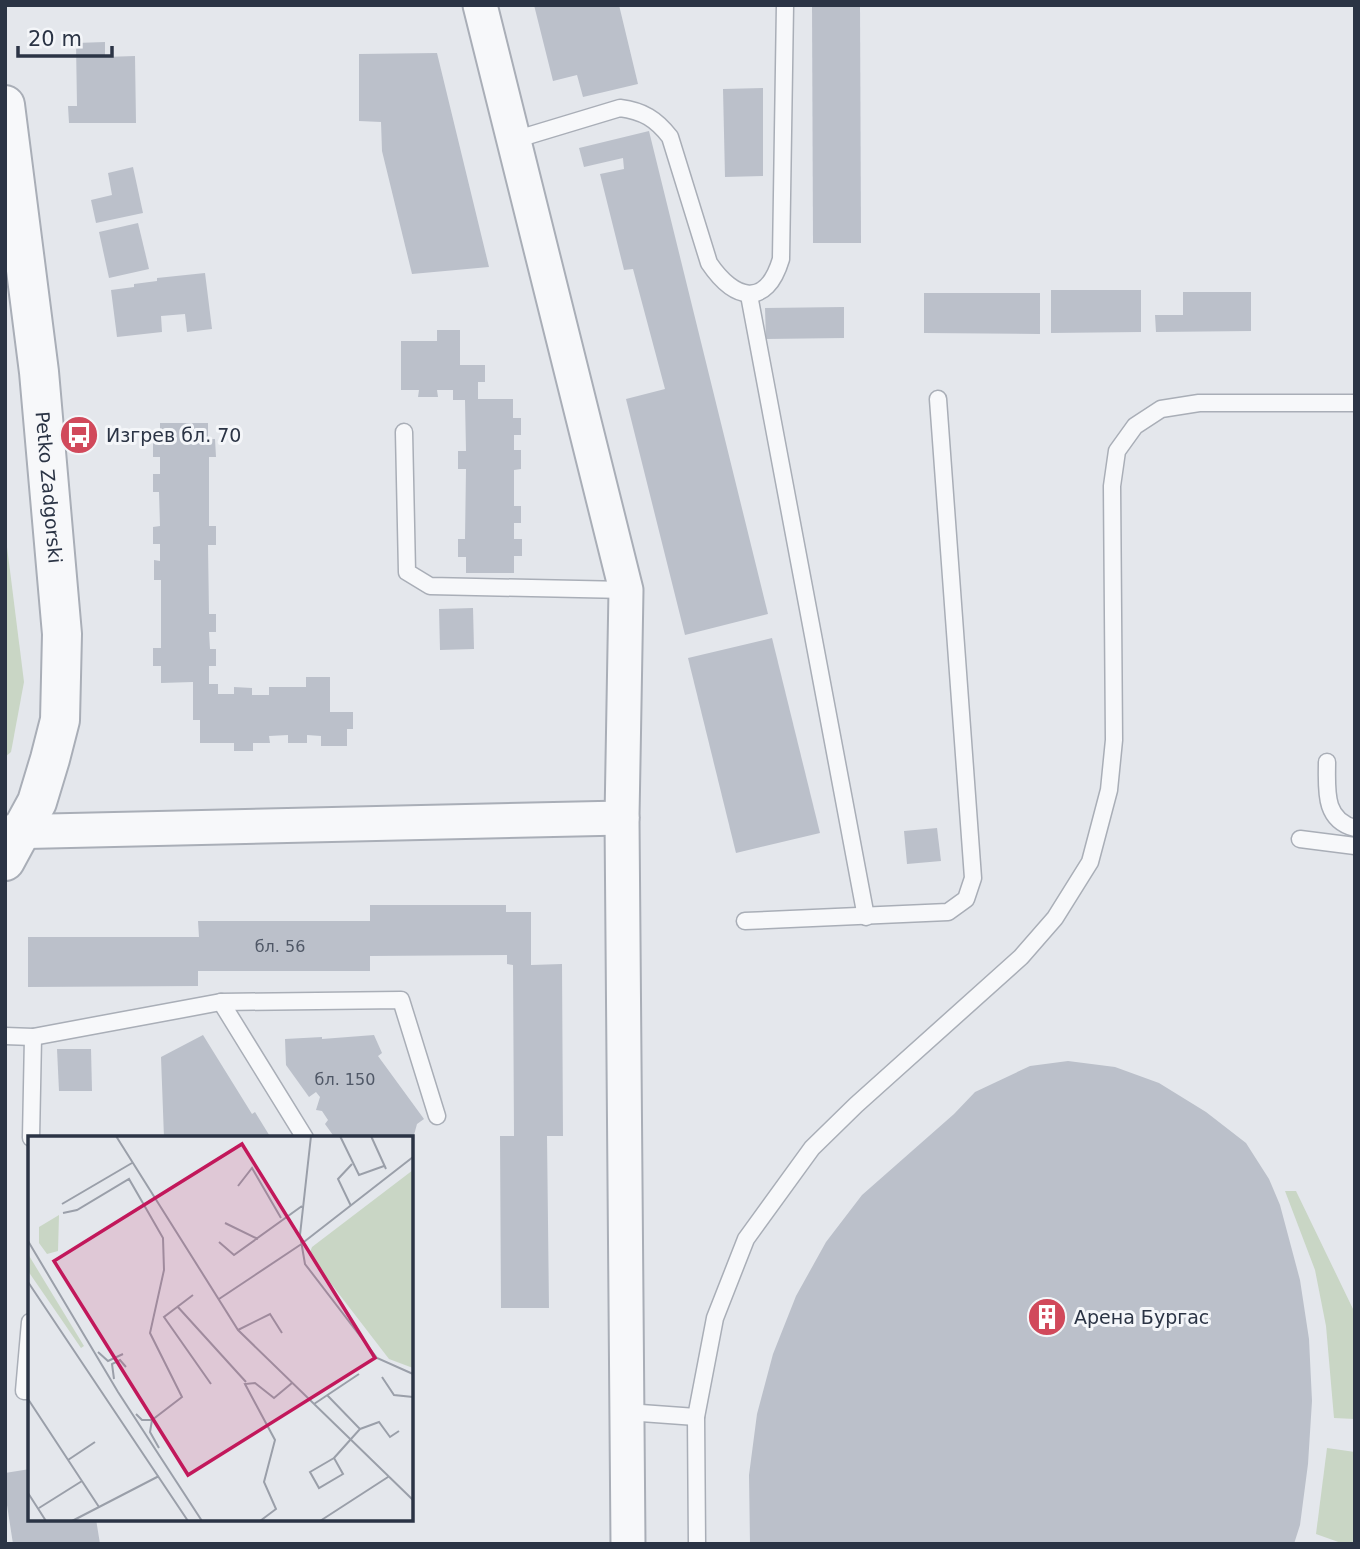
<svg xmlns="http://www.w3.org/2000/svg" width="1360" height="1549" font-family="'DejaVu Sans',sans-serif">
<style>
.green{fill:#c9d6c5}
.building{fill:#bbc0ca}
.lines{fill:none;stroke-linecap:round;stroke-linejoin:round}
.service-casing{stroke:#a9aeb7;stroke-width:19}
.minor-casing{stroke:#a9aeb7;stroke-width:37}
.tertiary-casing{stroke:#a9aeb7;stroke-width:42}
.service{stroke:#f7f8fa;stroke-width:16}
.minor{stroke:#f7f8fa;stroke-width:33}
.tertiary{stroke:#f7f8fa;stroke-width:38}
.labels{text-anchor:middle;dominant-baseline:central;stroke-width:6;stroke-linejoin:round;paint-order:stroke}
.number-label{font-size:16px;fill:#4f5766}
.poi-label{font-size:19px;fill:#2b3445;stroke:#f4f6f9;text-anchor:start}
.street-label{font-size:19px;fill:#2b3445;stroke:#f4f6f9}
.inset-road{fill:none;stroke:#9a9fa9;stroke-width:2}
.view{fill:#c2185b;fill-opacity:0.15;stroke:#c2185b;stroke-width:3.5}
.inset-edge{fill:none;stroke:#2b3445;stroke-width:3.5}
</style>
<rect width="100%" height="100%" fill="#e4e7ec"/>
<g class="green">
<polygon points="5,531 24,682 11,752 5,757"/>
<polygon points="1285,1191 1296,1191 1353,1309 1355,1419 1334,1418 1326,1326 1315,1270"/>
<polygon points="1327,1448 1355,1452 1355,1544 1344,1544 1316,1534"/>
</g>
<g class="building">
<polygon points="534,5 619,5 638,84 583,97 577,75 553,81"/>
<polygon points="812,5 860,5 861,243 813,243"/>
<polygon points="105,42 105,57 135,56 136,123 69,123 68,106 77,106 76,43"/>
<polygon points="437,53 489,267 412,274 382,151 381,122 359,121 359,54"/>
<polygon points="763,88 763,176 725,177 723,89"/>
<polygon points="649,131 768,614 685,635 626,399 665,389 633,269 624,270 600,174 624,169 623,158 584,167 579,148"/>
<polygon points="133,167 143,213 96,223 91,200 112,195 108,173"/>
<polygon points="138,223 149,269 109,278 99,232"/>
<polygon points="205,273 212,329 187,332 185,314 161,316 162,332 117,337 111,290 134,287 134,284 157,281 157,278"/>
<polygon points="1051,290 1141,290 1141,332 1051,333"/>
<polygon points="1183,292 1251,292 1251,331 1156,332 1155,315 1183,315"/>
<polygon points="924,293 1040,293 1040,334 924,333"/>
<polygon points="844,307 844,338 766,339 765,308"/>
<polygon points="437,330 460,330 460,365 485,365 485,382 478,382 478,399 513,399 513,418 521,418 521,435 514,435 514,450 521,450 521,469 514,470 514,506 521,506 521,523 514,523 514,539 522,539 522,556 514,556 514,573 466,573 466,557 458,557 458,539 465,539 466,469 458,469 458,451 466,451 465,400 453,400 453,390 437,390 438,397 418,397 419,390 401,390 401,341 437,341"/>
<polygon points="160,423 208,423 208,439 215,439 216,457 209,457 209,526 216,526 216,545 208,545 209,614 216,614 216,632 209,632 210,649 216,649 216,666 209,666 209,684 218,684 218,694 234,694 234,687 252,688 252,695 269,695 269,687 306,687 306,677 330,677 330,712 353,712 353,729 347,729 347,746 321,746 321,736 307,735 307,743 288,743 288,735 269,736 270,743 253,743 253,751 234,751 234,743 200,743 200,720 193,720 193,682 161,683 161,666 153,666 153,648 161,648 161,580 154,580 154,560 160,561 160,544 153,544 153,527 160,526 159,492 153,492 153,474 160,474 160,457 153,457 153,439 160,439"/>
<polygon points="473,608 474,649 440,650 439,609"/>
<polygon points="772,638 820,833 736,853 688,658"/>
<polygon points="937,828 941,861 907,864 904,831"/>
<polygon points="370,905 506,905 506,912 531,912 531,965 562,964 563,1136 547,1136 549,1308 501,1308 500,1136 514,1136 513,965 507,964 507,955 370,956 370,971 198,971 198,986 28,987 28,937 199,937 198,921 370,921"/>
<polygon points="203,1035 252,1114 255,1112 271,1138 164,1138 161,1057"/>
<polygon points="374,1035 382,1053 378,1056 424,1119 417,1124 414,1135 409,1138 335,1138 325,1124 328,1120 322,1111 316,1110 320,1097 316,1092 309,1097 286,1065 285,1039 322,1037 322,1039"/>
<polygon points="57,1049 91,1049 92,1091 59,1091"/>
<polygon points="1068,1061 1115,1067 1159,1083 1206,1112 1246,1143 1269,1179 1280,1205 1300,1280 1309,1339 1312,1401 1308,1464 1300,1525 1294,1544 750,1544 749,1475 757,1414 773,1354 796,1296 826,1242 862,1195 954,1114 975,1092 1030,1066"/>
<polygon points="30,1469 30,1519 96,1519 100,1544 13,1544 5,1492 5,1473"/>
</g>
<g class="lines">
<g class="service-casing">
<g id="service">
<path d="M514,140L620,108C643,111 656,119 670,137L709,263C734,300 766,309 781,259L785,5"/>
<polyline points="749,295 866,917"/>
<polyline points="404,432 407,572 430,586 626,590"/>
<path d="M1327,762C1327,789 1323,820 1355,828"/>
<polyline points="1300,839 1355,846"/>
<polyline points="745,921 948,912 966,899 973,878 938,399"/>
<polyline points="221,1002 305,1138"/>
<polyline points="5,1036 33,1037 221,1002 401,1000 437,1116"/>
<polyline points="31,1138 33,1037"/>
<polyline points="30,1322 24,1391 30,1391"/>
<polyline points="627,1412 696,1417"/>
<polyline points="697,1544 696,1417 715,1318 746,1239 812,1148 856,1105 1021,957 1055,918 1090,862 1109,790 1114,740 1112,486 1117,451 1135,426 1161,409 1199,403 1355,403"/>
</g>
</g>
<g class="minor-casing">
<g id="minor">
<polyline points="480,5 626,590 622,818 628,1544"/>
<polyline points="5,832 622,818"/>
</g>
</g>
<g class="tertiary-casing">
<g id="tertiary">
<path id="s1" d="M5,105L39,372L62,634L60,720L50,759L37,802L5,861"/>
</g>
</g>
<use href="#service" class="service"/>
<use href="#minor" class="minor"/>
<use href="#tertiary" class="tertiary"/>
</g>
<defs>
<g id="bus-disc" transform="scale(2.0125)"><circle r="9.5" fill="#d1495b" stroke="#f4f6f9"/><path d="M-5-6H5V4H4V6H2V4H-2V6H-4V4H-5ZM-3.5-4V0h7V-4ZM-3.5 1.2v1.5H-2V1.2ZM2 1.2v1.5H3.5V1.2Z" fill="#fff"/></g>
<g id="building-disc" transform="scale(2.0125)"><circle r="9.5" fill="#d1495b" stroke="#f4f6f9"/><path d="M-4-6H4V6H1V3H-1V6H-4ZM-2.5-4.3h1.7v1.8h-1.7ZM.8-4.3h1.7v1.8H.8ZM-2.5-1h1.7V.8h-1.7ZM.8-1h1.7V.8H.8Z" fill="#fff"/></g>
</defs>
<g fill-rule="evenodd">
<use href="#bus-disc" x="79" y="435"/>
<use href="#building-disc" x="1047" y="1317"/>
</g>
<g class="labels">
<g class="number-label">
<text x="280" y="946">бл. 56</text>
<text x="345" y="1079">бл. 150</text>
</g>
<g class="poi-label">
<text x="106" y="435">Изгрев бл. 70</text>
<text x="1074" y="1317">Арена Бургас</text>
</g>
<g class="street-label">
<text stroke="none"><textPath href="#s1" startOffset="385">Petko Zadgorski</textPath></text>
</g>
</g>
<g transform="translate(28 1136)">
<rect width="385" height="385" fill="#e4e7ec"/>
<path d="M385,34V232L361,223L281,119L284,111ZM31,79L30,115L19,118L11,107V91ZM0,118L56,210L53,212L0,135Z" fill="#c9d6c5"/>
<path class="inset-road" d="M88,0L210,194L385,364M283,0L272,99L277,128L349,222L385,238M312,0L331,39L356,30M343,0L358,33M210,50L224,32L253,82M34,68L104,27M323,70L310,43L324,28M35,77L49,74L101,43L135,102L136,134L122,197L154,261L124,284H114L108,278M197,87L230,103M0,105L90,256L174,385M191,106L206,119L274,70M0,146L160,385M165,159L136,181L183,248M191,163L272,109L385,21M149,170L218,246M210,194L242,178L254,197M70,216L80,225L95,218M354,241L366,259L385,261M86,243L84,228L92,224L98,231M299,259L332,293L306,322L315,338L291,352L282,336L306,322M0,263L71,371M286,268L331,238M124,284L122,296L131,312M332,293L351,286L362,301L371,295M40,324L67,306M0,357L18,385M11,372L54,345M44,385L131,340M232,385L248,373L236,346L247,304L217,248L227,247L246,262L264,247M292,385L360,341"/>
<path class="view" d="M214,8L347,222L160,339L26,125Z"/>
<rect width="385" height="385" class="inset-edge"/>
</g>
<rect width="1360" height="1549" fill="none" stroke="#2b3445" stroke-width="14"/>
<path d="M18 46v10h94v-10" fill="none" stroke="#2b3445" stroke-width="3.5"/>
<text x="28" y="46" font-size="21" fill="#2b3445" stroke="#f4f6f9" stroke-width="5" paint-order="stroke">20 m</text>
</svg>
